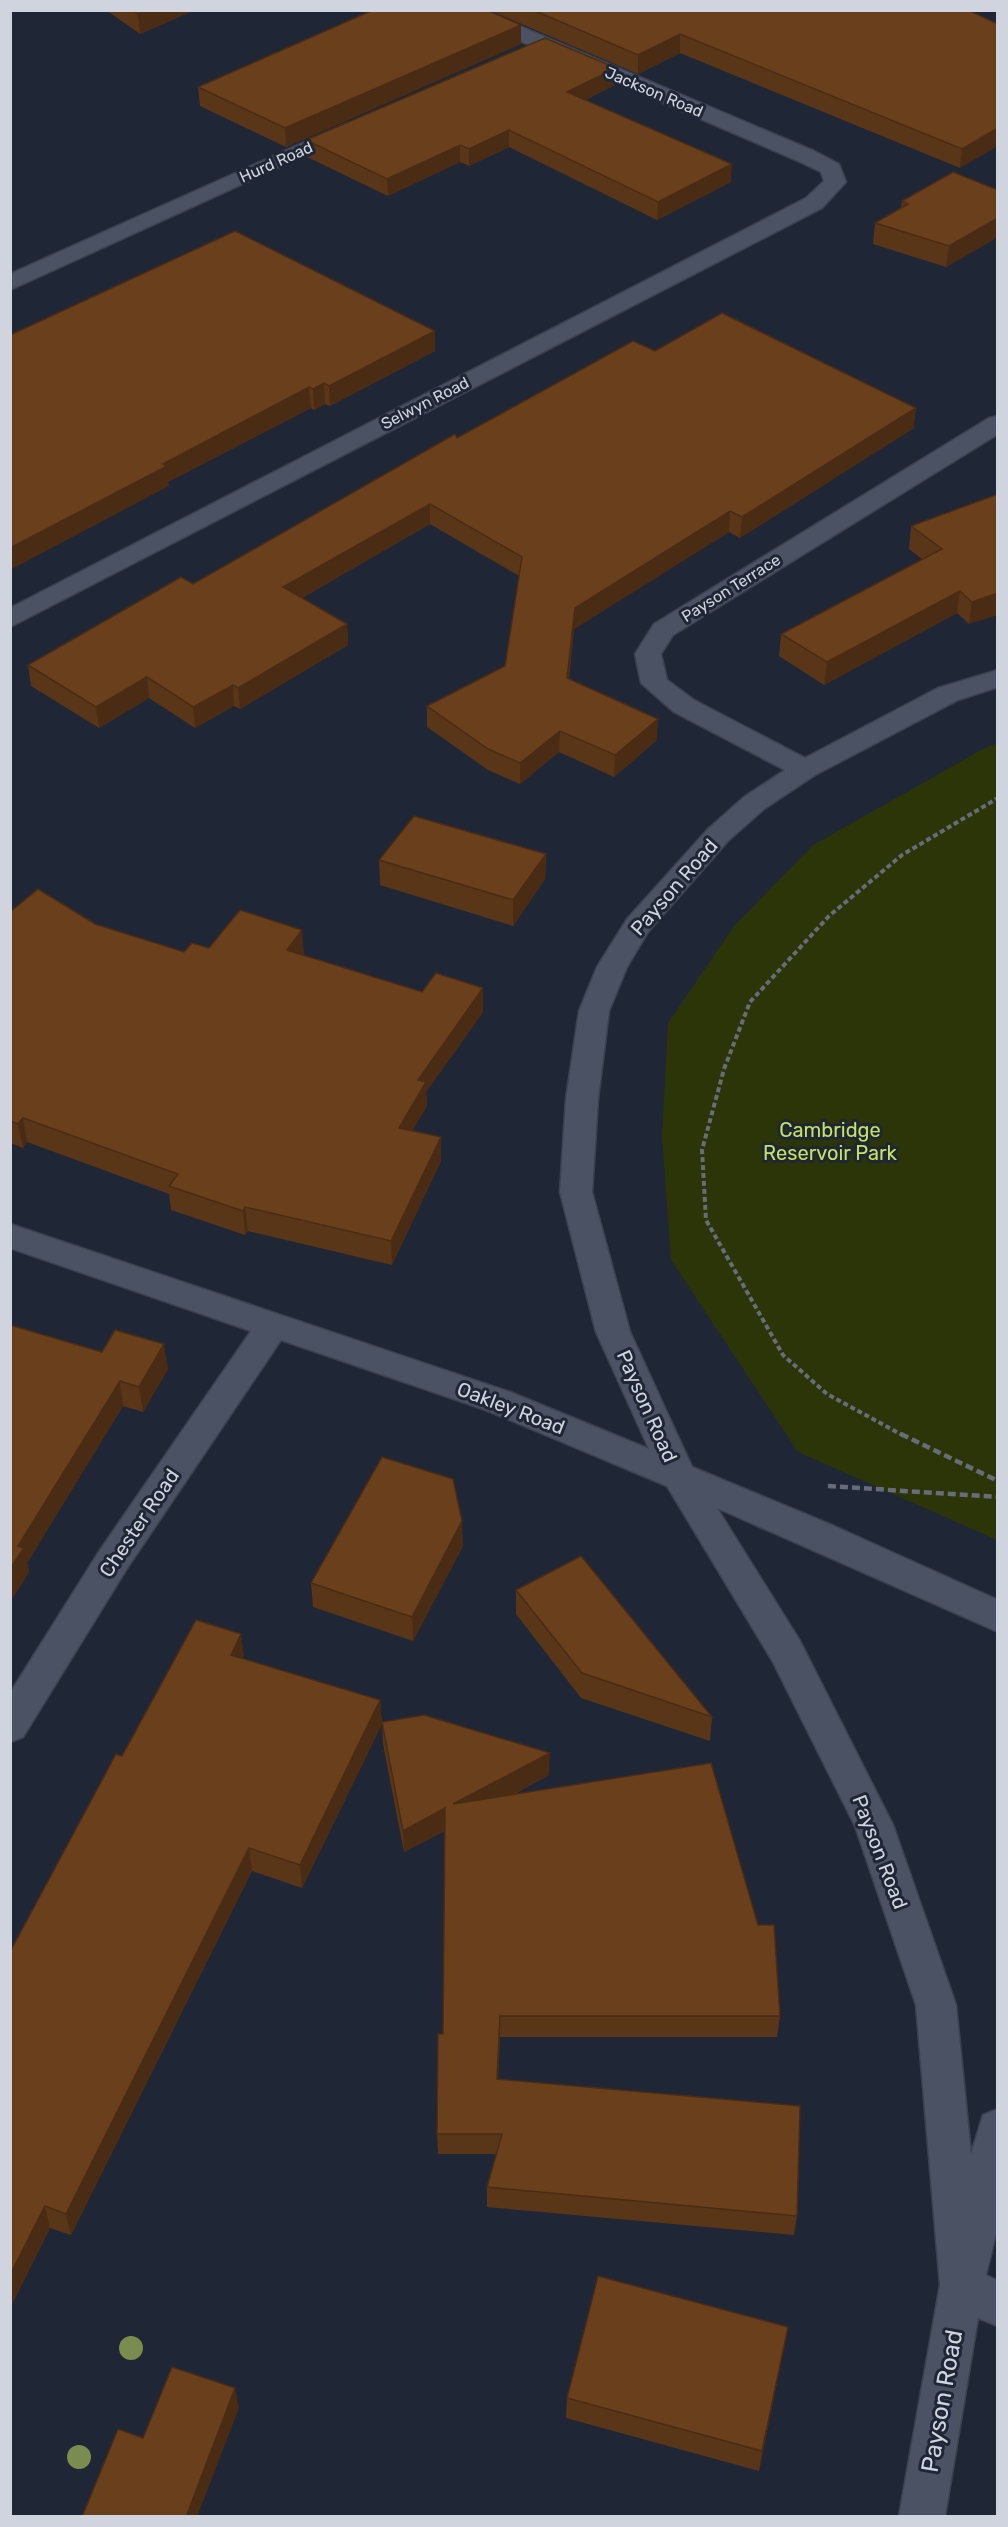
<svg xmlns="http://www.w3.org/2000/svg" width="1008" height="2527" font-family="Rubik,sans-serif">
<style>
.green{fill:#2c3507}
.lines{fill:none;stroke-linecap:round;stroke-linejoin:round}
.minor-casing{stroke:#3d414f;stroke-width:3}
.path-far1{stroke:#676c7a;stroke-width:4;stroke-dasharray:5 3;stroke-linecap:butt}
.path{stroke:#676c7a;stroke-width:4.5;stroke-dasharray:8 4;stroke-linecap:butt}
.minor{fill:#4a5264;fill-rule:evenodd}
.tree{fill:#7b8d4e}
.wall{fill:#5a3618}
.shaded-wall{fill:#4a2c14}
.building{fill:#693f1c;stroke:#4a2c14;stroke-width:1.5}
.labels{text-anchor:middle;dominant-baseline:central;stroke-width:6;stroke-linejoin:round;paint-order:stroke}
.far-street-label{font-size:16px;fill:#d0d4df;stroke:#1f2635}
.street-label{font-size:20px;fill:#d0d4df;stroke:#1f2635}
.park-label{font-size:20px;fill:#c6e262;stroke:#1f2635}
.near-street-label{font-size:24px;fill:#d0d4df;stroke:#1f2635}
</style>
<rect width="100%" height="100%" fill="#1f2635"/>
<polygon class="green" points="997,743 998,743 997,1540 798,1452 671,1260 662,1137 668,1023 734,926 813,845 983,749"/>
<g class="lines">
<g class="minor-casing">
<g id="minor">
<polygon points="454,10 482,10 814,151 839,164 846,182 822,208 10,627 10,608 806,198 824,181 821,172 798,161 457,14"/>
<polygon points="347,123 354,125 357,129 354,133 10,290 10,274"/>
<polygon points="998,416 998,434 673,635 661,654 667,680 694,700 805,758 938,688 998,670 998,687 958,700 815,775 764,809 728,841 648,932 627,967 609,1011 598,1099 592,1192 630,1332 692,1467 834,1526 998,1600 998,1632 717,1508 800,1641 893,1825 956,2005 971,2154 983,2115 998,2109 998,2225 986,2275 998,2281 998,2326 978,2318 945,2516 899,2516 940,2285 916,2005 855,1826 773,1662 667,1486 486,1410 281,1340 126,1570 23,1737 10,1742 10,1693 100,1550 251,1331 10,1248 10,1224 510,1392 649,1449 596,1332 560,1192 566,1099 579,1011 597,967 627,919 708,829 744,797 785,770 674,712 641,683 635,654 654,624 989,418"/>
</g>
</g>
<polyline class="path-far1" points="904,1436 827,1394 783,1355 706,1220 702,1150 724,1069 750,1002 829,916 902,855 998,798"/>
<g class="path">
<polyline points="901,1434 998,1481"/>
<polyline points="828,1486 998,1497"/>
</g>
<use href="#minor" class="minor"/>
</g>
<g class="tree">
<circle cx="131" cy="2348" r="12"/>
<circle cx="79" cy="2457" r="12"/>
</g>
<g class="wall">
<polygon points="106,10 195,10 140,34"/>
<polygon points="489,10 968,10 998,24 960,168 680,53 638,74"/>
<polygon points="521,25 521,44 286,147 200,106 198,87"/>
<polygon points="616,68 615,85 585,100 731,182 657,220 509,147 469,166 460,162 388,196 307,157 306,140"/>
<polygon points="998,190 998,237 946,267 873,244 875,223 901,208 902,201"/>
<polygon points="10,335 435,351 330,406 325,404 314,410 311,408 168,482 169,486"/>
<polygon points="655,351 914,428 740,538 729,532 574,629 569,679 657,740 614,777 559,752 520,784 488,770 427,727 427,706 505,666 519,576 430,524 302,598 347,624 348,645 240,709 234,706 195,728 149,698 99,728 31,686 28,665 193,584 457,438"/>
<polygon points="998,494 969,624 957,613 824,685 779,656 781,634 922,559 909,549 911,526"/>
<polygon points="546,854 545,879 513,926 380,885 379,860"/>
<polygon points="10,912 95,924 184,952 209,948 304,954 303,955 483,1012 426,1092 427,1106 412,1130 441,1137 441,1161 392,1265 248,1231 245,1235 171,1210 169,1194 27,1142 23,1148 10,1143"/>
<polygon points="10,1325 102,1352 168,1369 143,1412 123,1406 27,1563 29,1572 10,1602"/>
<polygon points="463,1546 413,1641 313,1607 311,1583"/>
<polygon points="516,1590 712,1717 710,1741 581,1698 516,1614"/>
<polygon points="244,1659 380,1700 382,1724 302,1888 252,1871 71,2235 50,2228 10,2308 10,1952 122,1756"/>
<polygon points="382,1722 549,1775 513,1795 780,2016 777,2037 500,2037 498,2079 797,2216 794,2235 487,2207 487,2187 497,2154 438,2154 437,2134 443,2034 445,1831 404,1852 383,1744"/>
<polygon points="784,2347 759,2471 566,2418 567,2398"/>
</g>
<g class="shaded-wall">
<polygon points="147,10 195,10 140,34 138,14"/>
<polygon points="521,25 521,44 286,147 285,128"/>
<polygon points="680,34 680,53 638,74 638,55"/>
<polygon points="616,68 615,85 567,108 567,92"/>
<polygon points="998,128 998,146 960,168 962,149"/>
<polygon points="509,130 509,147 469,166 469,149"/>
<polygon points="460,145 460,162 388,196 387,179"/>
<polygon points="732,164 731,182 657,220 658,202"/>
<polygon points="998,218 998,237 946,267 949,246"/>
<polygon points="435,331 435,351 330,406 329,386"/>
<polygon points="324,383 325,404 314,410 313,389"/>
<polygon points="309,387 311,408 168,482 169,486 10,570 10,548 163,464"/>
<polygon points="916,408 914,428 740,538 742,517"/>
<polygon points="430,504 430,524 284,608 283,587"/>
<polygon points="730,511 729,532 574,629 566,700 567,678 575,608"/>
<polygon points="960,591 957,613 824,685 827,662"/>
<polygon points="998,593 998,615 969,624 972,602"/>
<polygon points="347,624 348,645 240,709 238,688"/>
<polygon points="147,677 149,698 99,728 96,707"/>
<polygon points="233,685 234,706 195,728 193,707"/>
<polygon points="658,719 657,740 614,777 615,755"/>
<polygon points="560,731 559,752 520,784 520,763"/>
<polygon points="546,854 545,879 513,926 513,900"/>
<polygon points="302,930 304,954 289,974 287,950"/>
<polygon points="483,988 483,1012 426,1092 427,1106 400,1151 399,1128 418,1080"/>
<polygon points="23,1118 27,1142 23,1148 18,1124"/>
<polygon points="441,1137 441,1161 392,1265 391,1241"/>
<polygon points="245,1207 248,1231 245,1235 243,1211"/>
<polygon points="164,1344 168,1369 143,1412 139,1387"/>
<polygon points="120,1381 123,1406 27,1563 29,1572 10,1602 10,1569 18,1546"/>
<polygon points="462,1521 463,1546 413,1641 412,1617"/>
<polygon points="241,1634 244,1658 231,1655"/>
<polygon points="380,1700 382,1724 302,1888 300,1865"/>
<polygon points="550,1753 549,1775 453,1826 453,1804"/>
<polygon points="445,1808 446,1830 404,1852 403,1831"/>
<polygon points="249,1848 252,1871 71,2235 66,2214"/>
<polygon points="500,2016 500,2037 497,2100 497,2079"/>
<polygon points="45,2206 50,2228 10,2308 10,2275"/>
<polygon points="788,2327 784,2347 759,2471 762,2451"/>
<polygon points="235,2388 239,2408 197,2517 186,2517"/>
</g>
<g class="building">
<polygon points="133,10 147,10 138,14"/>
<polygon points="373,10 487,10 521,25 285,128 198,87"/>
<polygon points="533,10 968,10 998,24 998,128 962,149 680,34 638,55"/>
<polygon points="545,38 616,68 567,92 732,164 658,202 509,130 469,149 460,145 387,179 306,140"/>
<polygon points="953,172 998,190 998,218 949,246 875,223 908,204 902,201"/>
<polygon points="235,231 435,331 329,386 324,383 313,389 309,387 163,464 167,466 10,548 10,335"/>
<polygon points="722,313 916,408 742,517 730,511 575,608 567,678 658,719 615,755 560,731 520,763 488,749 427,706 505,666 522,557 430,504 283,587 347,624 238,688 233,685 193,707 147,677 96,707 28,665 181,577 193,584 455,434 457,438 633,341 655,351"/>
<polygon points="998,494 998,593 972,602 960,591 827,662 781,634 942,549 911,526"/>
<polygon points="414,816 546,854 513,900 379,860"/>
<polygon points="38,889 95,924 184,952 192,943 209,948 240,910 302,930 287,950 422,992 436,973 483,988 418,1080 426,1082 399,1128 441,1137 391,1241 245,1207 243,1211 169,1186 178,1174 23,1118 18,1124 10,1121 10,912"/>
<polygon points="10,1325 102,1352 115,1330 164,1344 139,1387 120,1381 18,1546 24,1548 10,1569"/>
<polygon points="382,1457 453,1479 462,1521 412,1617 311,1583"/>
<polygon points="581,1556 712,1717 582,1673 516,1590"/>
<polygon points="196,1620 241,1634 231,1655 380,1700 300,1865 249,1848 66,2214 45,2206 10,2275 10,1952 116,1754 122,1756"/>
<polygon points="424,1715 550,1753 453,1804 711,1763 758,1925 774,1925 780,2016 500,2016 497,2079 800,2106 797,2216 487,2187 502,2134 437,2134 438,2034 443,2034 445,1808 403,1831 382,1722"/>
<polygon points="598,2276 788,2327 762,2451 567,2398"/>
<polygon points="172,2367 235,2388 186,2517 82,2517 118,2429 143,2438"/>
</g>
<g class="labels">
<g class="far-street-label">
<text transform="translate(654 92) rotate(23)">Jackson Road</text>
<text transform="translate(276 162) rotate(-24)">Hurd Road</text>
<text transform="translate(425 403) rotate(-27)">Selwyn Road</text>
<text transform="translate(731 588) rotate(-32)">Payson Terrace</text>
</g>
<g class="street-label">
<text transform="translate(674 887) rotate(-49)">Payson Road</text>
<text transform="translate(647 1406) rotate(66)">Payson Road</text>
<text transform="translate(511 1408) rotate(21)">Oakley Road</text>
<text transform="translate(139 1523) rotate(-56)">Chester Road</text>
<text transform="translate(880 1852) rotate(69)">Payson Road</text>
</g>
<g class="park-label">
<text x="830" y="1130">Cambridge<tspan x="830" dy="23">Reservoir Park</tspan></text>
</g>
<g class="near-street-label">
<text transform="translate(942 2401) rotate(-80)">Payson Road</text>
</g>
</g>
<rect width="1008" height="2527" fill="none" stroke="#d0d4df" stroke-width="24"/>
</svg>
